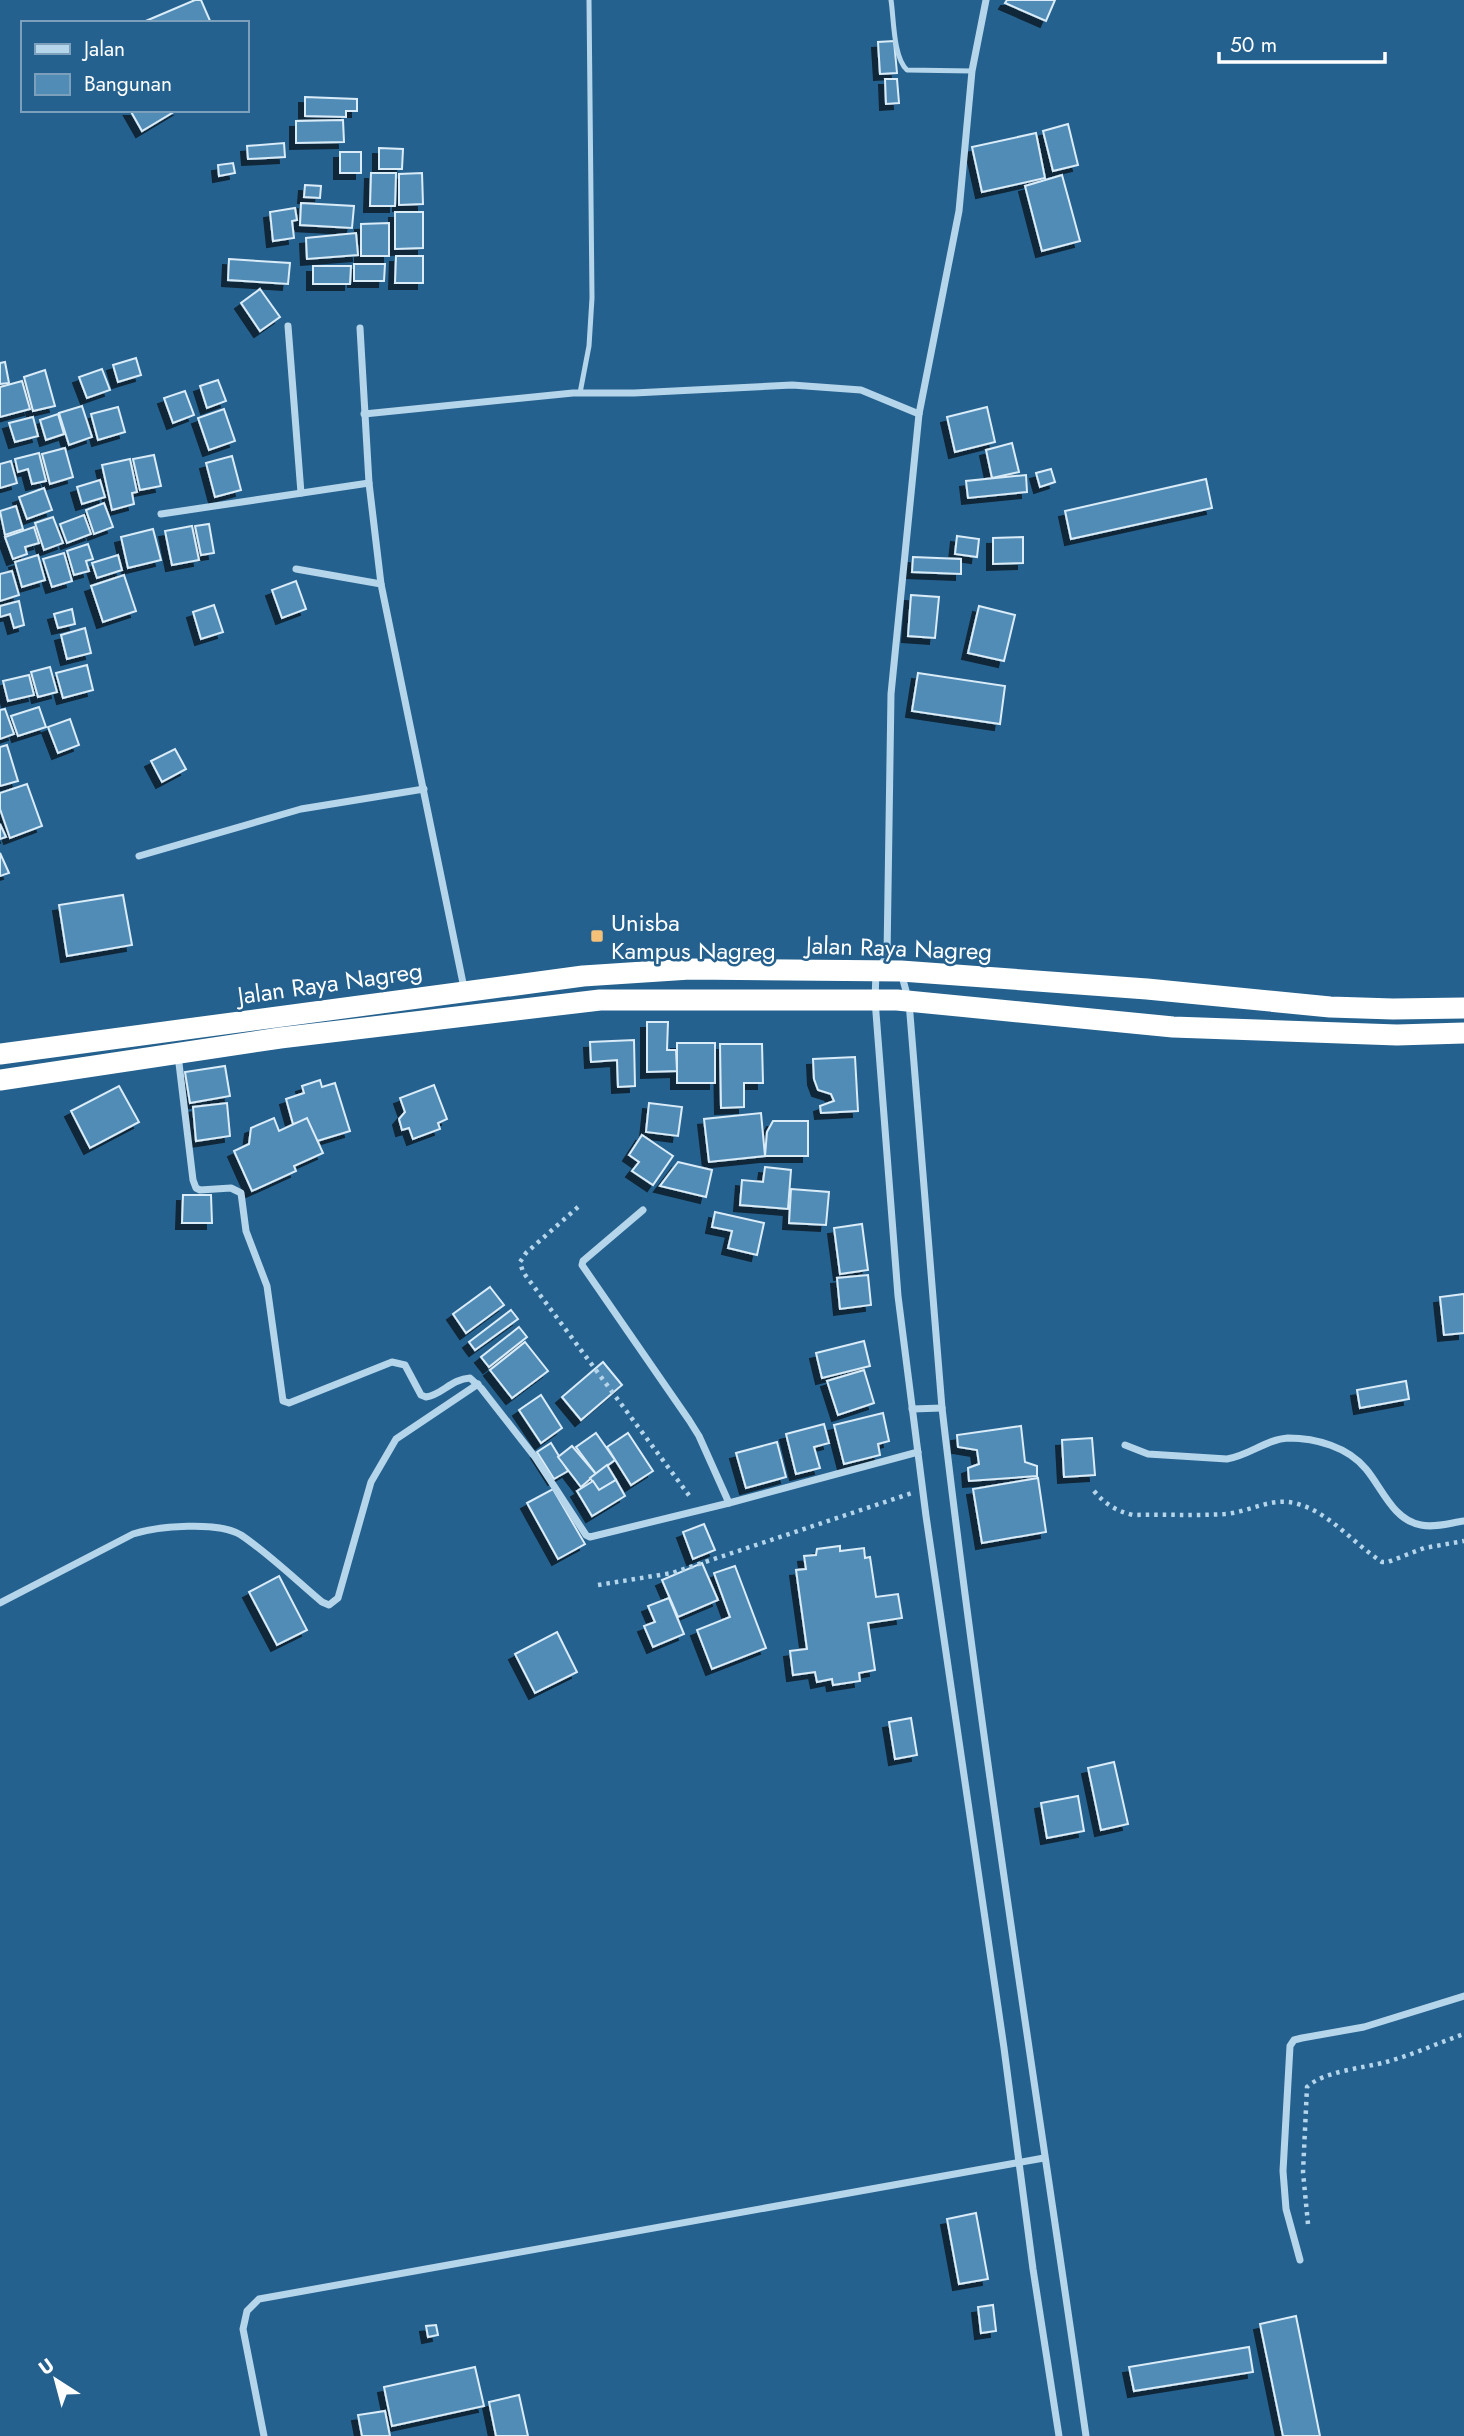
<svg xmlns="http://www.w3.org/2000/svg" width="1464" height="2436" font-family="Jost,sans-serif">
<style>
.building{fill:#518cb7;stroke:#daecf8;stroke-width:2;filter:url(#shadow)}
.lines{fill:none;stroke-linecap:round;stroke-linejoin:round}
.path{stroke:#b5d5eb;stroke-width:4.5;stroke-dasharray:3.5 5;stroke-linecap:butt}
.lane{stroke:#b5d5eb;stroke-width:5}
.street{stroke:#b5d5eb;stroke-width:7}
.highway{stroke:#fff;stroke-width:21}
.poi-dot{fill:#f5c179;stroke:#25618e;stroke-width:2.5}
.labels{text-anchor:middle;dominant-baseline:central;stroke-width:5;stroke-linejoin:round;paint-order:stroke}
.poi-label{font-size:24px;fill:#fff;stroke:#25618e;text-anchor:start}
.street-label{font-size:24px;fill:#fff;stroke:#25618e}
</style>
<defs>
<filter id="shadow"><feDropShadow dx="-6" dy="6" stdDeviation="0" flood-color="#0009"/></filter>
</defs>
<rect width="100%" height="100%" fill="#25618e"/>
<g class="building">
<polygon points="195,0 201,0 211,23 141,23"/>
<polygon points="1007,0 1055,0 1046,21 1005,3"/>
<polygon points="894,41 897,73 880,74 878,42"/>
<polygon points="885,79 897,79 899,103 886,104"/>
<polygon points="305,97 357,99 357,111 346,111 346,117 305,116"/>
<polygon points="130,110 177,110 142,131"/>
<polygon points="343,120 344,142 296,143 296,121"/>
<polygon points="1068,124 1078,165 1053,171 1043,131"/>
<polygon points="1036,133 1045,178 982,192 972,147"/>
<polygon points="284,143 285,157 248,159 247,146"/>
<polygon points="379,148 403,149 402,169 379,169"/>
<rect x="340" y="152" width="21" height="21"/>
<polygon points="233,163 235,173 219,176 218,165"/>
<polygon points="371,173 396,173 395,206 370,206"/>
<polygon points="422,173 423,204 399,205 399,174"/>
<polygon points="1062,175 1080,241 1042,251 1025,186"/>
<polygon points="305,185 321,186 320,198 304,197"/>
<polygon points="301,203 354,206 352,228 300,225"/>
<polygon points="295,208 297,220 292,221 294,238 273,241 270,212"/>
<polygon points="395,212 423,212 423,248 395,249"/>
<polygon points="389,223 389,256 361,256 361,224"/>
<polygon points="356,233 358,255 307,259 306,238"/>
<polygon points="396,256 423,256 423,283 395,283"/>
<polygon points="229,259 290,263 288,284 228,280"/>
<polygon points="354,264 385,264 384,281 354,281"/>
<polygon points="313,266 351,266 350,284 313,284"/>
<polygon points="260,289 280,317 260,331 241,303"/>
<polygon points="136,358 141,375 118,382 113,365"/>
<polygon points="5,362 9,383 0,384 0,363"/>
<polygon points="102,369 110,390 87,398 79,377"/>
<polygon points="45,370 55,406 33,411 24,377"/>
<polygon points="218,380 226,401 207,408 200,386"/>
<polygon points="22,381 30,409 0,417 0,387"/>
<polygon points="185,391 194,415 173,423 164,398"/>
<polygon points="82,406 92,437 69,445 59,413"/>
<polygon points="118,407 125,432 98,440 91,414"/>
<polygon points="987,407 995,442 955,452 947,417"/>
<polygon points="224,409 235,441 209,450 198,418"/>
<polygon points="58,414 64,434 46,440 40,420"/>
<polygon points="33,417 38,436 15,442 9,423"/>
<polygon points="1012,443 1019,472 992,478 986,450"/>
<polygon points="65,448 73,477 50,484 42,454"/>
<polygon points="39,453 46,481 32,484 28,469 18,472 15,459"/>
<polygon points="154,455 161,486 140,490 133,459"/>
<polygon points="232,456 241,490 215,497 206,463"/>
<polygon points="130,459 137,492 132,493 134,504 112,510 102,465"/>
<polygon points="11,461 17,483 0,488 0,464"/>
<polygon points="1051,469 1055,482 1040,487 1036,473"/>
<polygon points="1026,475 1027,492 968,498 966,481"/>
<polygon points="1206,479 1212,508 1071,539 1065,511"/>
<polygon points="100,480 105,497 82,504 77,487"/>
<polygon points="44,488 52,510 27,519 19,497"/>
<polygon points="104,503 113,527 94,534 86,510"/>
<polygon points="16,506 23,529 5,535 0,511"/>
<polygon points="84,515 91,534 67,543 60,524"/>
<polygon points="53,517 63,543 44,550 35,523"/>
<polygon points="209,524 214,553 201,555 195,526"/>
<polygon points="192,526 199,560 172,565 165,531"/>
<polygon points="34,527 39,543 25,547 27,554 13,559 5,537"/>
<polygon points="153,529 161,560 128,568 121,537"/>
<polygon points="957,536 979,539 977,557 955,554"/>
<polygon points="1023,537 1023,563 993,564 993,538"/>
<polygon points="88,544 93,559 86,561 89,571 74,575 67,551"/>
<polygon points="64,553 72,581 52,587 43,559"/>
<polygon points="38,555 45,580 22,587 15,562"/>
<polygon points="118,555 122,570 97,578 92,563"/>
<polygon points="913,557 961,559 961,574 912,572"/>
<polygon points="12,571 19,595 0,601 0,574"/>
<polygon points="124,575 136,611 103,622 91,586"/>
<polygon points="296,581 306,609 282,618 272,590"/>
<polygon points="911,595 939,597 935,638 908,636"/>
<polygon points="19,601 24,625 14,628 10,614 0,617 0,606"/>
<polygon points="214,605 223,632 201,639 193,612"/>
<polygon points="979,606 1015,615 1004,661 968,653"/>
<polygon points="72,609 75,624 58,628 54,614"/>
<polygon points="85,628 91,653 67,659 61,635"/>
<polygon points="87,665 93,690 63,698 56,673"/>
<polygon points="50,667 57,692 38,697 31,672"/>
<polygon points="918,673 1005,686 1000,724 912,711"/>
<polygon points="29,675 34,695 8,701 3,681"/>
<polygon points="39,707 46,727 18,736 11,716"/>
<polygon points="5,709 14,734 0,739 0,710"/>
<polygon points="70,719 79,745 58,753 48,727"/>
<polygon points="7,745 18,781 0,786 0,747"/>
<polygon points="175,749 186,769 162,782 151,761"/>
<polygon points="27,784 42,826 10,838 0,809 0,793"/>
<polygon points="0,824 6,837 0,839"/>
<polygon points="0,853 9,873 0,876"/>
<polygon points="123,895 132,945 67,956 59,905"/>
<polygon points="647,1022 668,1022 667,1050 676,1050 677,1071 647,1072"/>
<polygon points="634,1040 635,1086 618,1087 617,1060 591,1062 590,1042"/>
<rect x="677" y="1043" width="38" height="40"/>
<polygon points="720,1044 762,1044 763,1083 744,1083 744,1107 721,1108"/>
<polygon points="855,1057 858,1111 821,1113 820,1106 834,1101 831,1094 818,1090 814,1079 813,1059"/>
<polygon points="225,1066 230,1096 190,1103 185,1072"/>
<polygon points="320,1080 322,1087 335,1083 350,1131 314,1142 307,1120 293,1124 286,1099 304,1093 302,1086"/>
<polygon points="434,1085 447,1119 438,1123 440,1129 413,1139 409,1128 402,1130 399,1119 405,1112 400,1098"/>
<polygon points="119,1086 139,1122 90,1148 71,1111"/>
<polygon points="227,1103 230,1136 196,1141 193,1107"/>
<polygon points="649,1103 682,1107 678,1136 646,1132"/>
<polygon points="761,1113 765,1156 709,1162 704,1119"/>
<polygon points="274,1118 279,1131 307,1118 323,1153 294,1166 296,1171 252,1191 234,1151 249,1144 251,1128"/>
<polygon points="773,1121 808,1121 808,1156 765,1156 767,1132"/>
<polygon points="642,1135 673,1156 653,1185 632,1171 639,1162 629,1155"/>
<polygon points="678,1162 712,1170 706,1197 660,1186"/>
<polygon points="765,1167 791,1170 788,1209 740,1205 742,1180 763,1182"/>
<polygon points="791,1189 829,1192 826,1225 789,1223"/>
<polygon points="183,1195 211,1195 212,1223 182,1223"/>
<polygon points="715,1212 764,1223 757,1255 728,1248 732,1231 712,1227"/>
<polygon points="862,1224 868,1270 840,1274 834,1228"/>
<polygon points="868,1275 871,1305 840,1309 837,1278"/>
<polygon points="490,1287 504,1305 466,1333 453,1314"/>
<polygon points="1464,1294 1464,1333 1444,1335 1440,1297"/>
<polygon points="511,1310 518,1319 475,1350 469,1342"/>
<polygon points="519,1327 527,1337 489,1367 481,1357"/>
<polygon points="864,1341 870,1366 822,1378 816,1353"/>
<polygon points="525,1342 548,1371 512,1398 490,1370"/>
<polygon points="603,1362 622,1385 581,1420 562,1397"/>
<polygon points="864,1370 874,1403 838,1415 827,1381"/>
<polygon points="1406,1381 1409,1399 1360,1408 1357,1390"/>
<polygon points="541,1395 562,1428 541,1443 519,1410"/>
<polygon points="883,1413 889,1441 878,1444 880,1455 844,1464 834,1425"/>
<polygon points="824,1424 829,1443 814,1447 820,1468 796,1474 786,1434"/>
<polygon points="1021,1426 1025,1462 1037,1466 1037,1476 969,1481 968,1468 979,1464 977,1450 958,1447 957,1435"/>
<polygon points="596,1433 615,1460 596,1474 576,1447"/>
<polygon points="628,1433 653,1471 631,1485 607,1447"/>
<polygon points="1092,1438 1095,1475 1064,1477 1062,1440"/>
<polygon points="777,1442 786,1477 746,1488 736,1453"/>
<polygon points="551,1443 568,1471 554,1479 537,1452"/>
<polygon points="572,1446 596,1474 581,1487 558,1457"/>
<polygon points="607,1465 616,1480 599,1490 590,1478"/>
<polygon points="1038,1478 1046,1532 982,1543 973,1489"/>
<polygon points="616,1480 625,1496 592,1516 577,1491 593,1481 599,1490"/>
<polygon points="553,1489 585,1544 558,1559 527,1503"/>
<polygon points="704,1524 715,1550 693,1559 683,1532"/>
<polygon points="840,1546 840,1551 864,1548 865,1558 870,1557 876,1597 898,1594 902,1618 868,1623 875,1670 859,1673 860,1681 833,1685 832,1679 817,1682 815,1672 793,1675 790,1651 807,1649 796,1570 806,1569 804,1556 816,1555 817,1549"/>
<polygon points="702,1563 718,1600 678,1617 662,1580"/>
<polygon points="735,1566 766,1648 712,1669 697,1630 730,1617 714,1573"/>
<polygon points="279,1576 307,1630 277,1645 249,1592"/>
<polygon points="669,1598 684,1634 653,1647 644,1626 655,1622 648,1606"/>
<polygon points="557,1632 577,1672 535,1693 515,1654"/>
<polygon points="911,1718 917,1755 895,1759 889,1722"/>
<polygon points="1114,1762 1128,1824 1101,1830 1088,1768"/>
<polygon points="1078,1796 1084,1831 1047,1838 1041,1803"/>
<polygon points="976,2213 988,2279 959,2284 947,2219"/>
<polygon points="993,2305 996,2331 981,2333 978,2307"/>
<polygon points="1296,2316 1320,2436 1283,2436 1260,2324"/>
<polygon points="436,2325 438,2335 428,2337 426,2326"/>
<polygon points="1249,2347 1253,2372 1134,2391 1129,2367"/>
<polygon points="475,2367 484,2406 392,2426 384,2387"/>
<polygon points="519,2395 528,2436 496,2436 489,2402"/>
<polygon points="385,2411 390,2436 362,2436 358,2415"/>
</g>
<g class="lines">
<g class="path">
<polyline points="578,1207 526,1253 520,1262 523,1272 691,1498"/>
<path d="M1094,1491C1105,1504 1116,1511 1133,1515C1163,1514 1194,1516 1225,1514C1250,1512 1272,1496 1298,1504C1330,1513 1354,1544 1382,1562H1388L1424,1548L1464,1541"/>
<polyline points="598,1585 672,1573 912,1493"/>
<path d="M1308,2224L1303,2172L1307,2087C1324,2071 1364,2068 1386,2062C1412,2055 1438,2043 1464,2034"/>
</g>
<g class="lane">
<path d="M891,0C894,19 893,57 907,70L972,71"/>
<polyline points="580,393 589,346 592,298 589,0"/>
</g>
<g class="street">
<polyline points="986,0 972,71 959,211 919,414 891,694 887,956 876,972 875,1000 898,1296 926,1516 1004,2048 1033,2269 1059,2436"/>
<polyline points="288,326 301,493"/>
<polyline points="360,328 369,483 381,584"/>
<polyline points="364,414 573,393 634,393 792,385 861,390 919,414"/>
<polyline points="161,514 369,483"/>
<polyline points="296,569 381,584 464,988"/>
<polyline points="139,856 301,809 424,789"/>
<path d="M902,976L909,1002L942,1408C982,1752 1037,2093 1086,2436"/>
<path d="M178,1055L193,1180L196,1188L200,1190L231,1188L241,1193L246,1231L267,1286L283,1401L289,1403L392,1362L405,1365L421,1395L426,1397C442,1395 451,1379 470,1378L481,1388L535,1457L586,1535L590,1537L729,1503"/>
<polyline points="643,1210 583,1261 582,1265 689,1420 699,1436 729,1503 918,1452"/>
<polyline points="912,1409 942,1408"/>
<path d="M1125,1445L1148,1454L1227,1459C1248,1456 1267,1439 1288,1438C1316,1438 1348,1447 1366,1469C1382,1488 1393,1520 1421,1525C1435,1528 1450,1523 1464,1521"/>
<path d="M0,1603L133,1534C158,1526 218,1521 241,1535C268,1553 297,1581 322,1602L329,1605L338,1598L371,1482L396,1439L478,1384"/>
<polyline points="1300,2260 1286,2209 1283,2171 1290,2046 1294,2040 1302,2038 1364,2027 1464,1996"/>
<polyline points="264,2436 243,2329 247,2311 259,2299 1044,2158"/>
</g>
<g class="highway">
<polyline points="0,1054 583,976 690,969 901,971 1147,989 1330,1007 1393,1009 1464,1008"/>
<polyline points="0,1080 280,1038 600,1000 897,1000 1173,1027 1397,1035 1464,1033"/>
</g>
</g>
<rect class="poi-dot" x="590" y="929" width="14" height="14" rx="3.5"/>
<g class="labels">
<g class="poi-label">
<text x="611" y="922">Unisba<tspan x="611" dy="28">Kampus Nagreg</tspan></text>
</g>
<g class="street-label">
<text transform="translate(899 948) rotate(2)">Jalan Raya Nagreg</text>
<text transform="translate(330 983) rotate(-8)">Jalan Raya Nagreg</text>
</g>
</g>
<rect x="21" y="21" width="228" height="91" fill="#25618e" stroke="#7ca0bb" stroke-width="2"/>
<rect x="35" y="44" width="35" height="10" fill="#b5d5eb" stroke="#7ca0bb" stroke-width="2"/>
<text x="84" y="56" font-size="21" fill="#ffffff">Jalan</text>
<rect x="35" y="74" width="35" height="21" fill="#518cb7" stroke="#7ca0bb" stroke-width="2"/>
<text x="84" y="91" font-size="21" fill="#ffffff">Bangunan</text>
<g transform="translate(56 2380) rotate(324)" stroke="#25618e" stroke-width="5" paint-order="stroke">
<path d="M0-5L12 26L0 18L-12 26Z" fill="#ffffff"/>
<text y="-10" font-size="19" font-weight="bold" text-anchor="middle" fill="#ffffff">U</text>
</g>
<path d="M1219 52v10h166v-10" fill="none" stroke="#ffffff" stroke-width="3.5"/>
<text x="1230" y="52" font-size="21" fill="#ffffff" stroke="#25618e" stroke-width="5" paint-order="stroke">50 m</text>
</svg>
